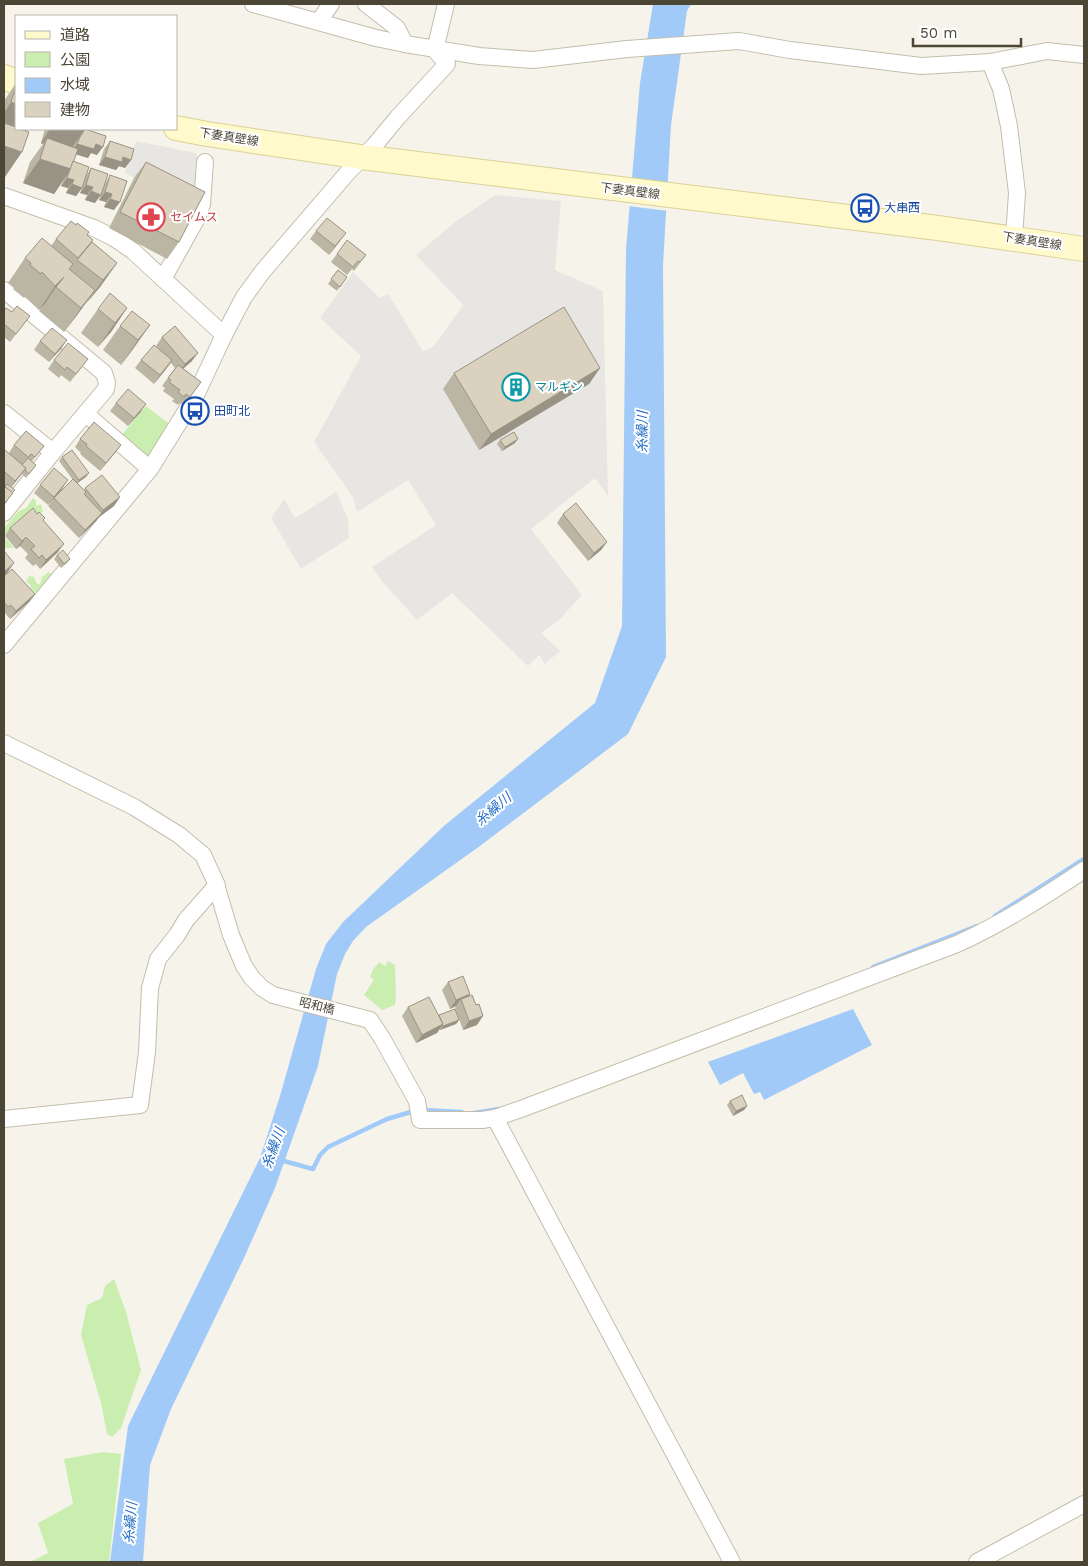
<svg xmlns="http://www.w3.org/2000/svg" width="1088" height="1566" font-family="'Work Sans','Noto Sans JP',sans-serif">
<style>
.green{fill:#caeeb0}
.parking{fill:#e8e6e2;fill-rule:evenodd}
.water{fill:#a2caf8}
.pier{fill:#f6f4ea}
.lines{fill:none;stroke-linecap:round;stroke-linejoin:round}
.stream{stroke:#a2caf8;stroke-width:4.5}
.street-casing{stroke:#c3beab;stroke-width:18}
.secondary-casing{stroke:#dbd196;stroke-width:26}
.street{stroke:#fff;stroke-width:16}
.secondary{stroke:#fff9cc;stroke-width:24}
.wall{fill:#bbb5a3}
.shaded-wall{fill:#999385}
.building{fill:#dad2be;stroke:#999385}
.labels{text-anchor:middle;dominant-baseline:central;stroke-width:4;stroke-linejoin:round;paint-order:stroke}
.street-label{font-size:12px;fill:#4c4637;stroke:#fff}
.transit-label{font-size:12px;fill:#164399;stroke:#fff;text-anchor:start}
.health-label{font-size:12px;fill:#be3a42;stroke:#fff;text-anchor:start}
.culture-label{font-size:12px;fill:#0d838f;stroke:#fff;text-anchor:start}
.water-label{font-size:14px;font-style:italic;fill:#236cc5;stroke:#fff}
</style>
<rect width="100%" height="100%" fill="#f6f4ea"/>
<g class="green">
<polygon points="146,406 172,426 152,454 142,456 120,437"/>
<polygon points="33,498 36,501 36,506 41,504 43,512 8,532 4,537 14,548 4,548 4,528 19,511 26,508"/>
<path d="M49,572L54,576L39,593C33,592 31,590 30,584L26,582L29,576L34,577L37,584H40L42,577Z"/>
<polygon points="388,961 395,965 396,996 395,1005 382,1010 364,995 374,980 370,977 372,971 379,962 385,966"/>
<polygon points="114,1279 126,1312 141,1370 121,1428 112,1437 107,1434 101,1403 81,1335 87,1305 102,1298 105,1286"/>
<polygon points="103,1452 121,1454 109,1562 30,1562 48,1553 38,1523 73,1504 64,1459"/>
</g>
<g class="parking">
<polygon points="136,141 196,153 200,163 193,209 125,173"/>
<path d="M495,195L561,201L555,270L603,291L608,496L595,478L531,529L582,595L559,620L541,633L560,651L545,664L539,655L528,666L452,593L417,620L381,580L372,567L436,525L408,480L357,512L353,497L314,442L361,356L320,318L353,272L380,298L388,294L423,351L433,347L463,305L416,255L455,222ZM589,384L479,450L443,389Z"/>
<polygon points="336,492 348,518 349,538 301,569 271,518 284,499 295,518"/>
</g>
<g class="water">
<polygon points="653,4 691,4 687,11 671,125 663,266 666,657 628,734 480,846 366,927 353,941 345,954 337,974 318,1066 275,1188 244,1258 171,1409 150,1465 143,1562 110,1562 128,1426 260,1158 280,1096 316,969 326,944 343,922 445,825 595,703 622,626 626,249 640,83"/>
<polygon points="853,1009 872,1045 764,1100 760,1092 754,1094 743,1073 720,1085 708,1062"/>
</g>
<polygon class="pier" points="630,179 670,184 669,211 628,206"/>
<g class="lines">
<g class="stream">
<polyline points="995,916 1084,859"/>
<polyline points="873,967 977,926"/>
<polyline points="422,1110 462,1112"/>
<polyline points="474,1113 499,1109"/>
<polyline points="280,1160 313,1169 320,1155 328,1147 387,1119 414,1111"/>
</g>
<g class="street-casing">
<g id="street">
<polyline points="253,4 376,38 405,44 479,56 533,60 627,49 739,41 790,50 921,66 990,62 1047,51 1084,55"/>
<polyline points="366,4 397,28 405,44"/>
<polyline points="319,21 331,4"/>
<polyline points="990,62 1001,89 1009,126 1017,193 1014,238"/>
<polyline points="4,196 94,228 114,238 133,251 224,335"/>
<polyline points="163,279 197,218 202,204 205,162"/>
<polyline points="4,290 104,373 107,383 106,389 53,452 4,413"/>
<polyline points="86,414 150,469"/>
<polyline points="4,513 53,452"/>
<polyline points="4,645 150,469 196,395 224,335 244,297 263,271 349,171 374,146 398,117 447,64 435,50 446,4"/>
<path d="M4,743L134,807L179,835L203,855L215,881L231,935L244,966L252,978L262,988L273,995L370,1020L382,1038L417,1101L420,1120H482L495,1118L521,1109L957,944C1003,923 1042,898 1084,870"/>
<polyline points="495,1118 732,1562"/>
<polyline points="4,1119 140,1105 147,1052 150,988 158,959 177,935 186,920 217,885"/>
<polyline points="977,1562 1084,1504"/>
</g>
</g>
<g class="secondary-casing">
<g id="secondary">
<polyline points="4,77 16,82"/>
<polyline points="176,128 207,134 361,157 938,228 1084,249"/>
</g>
</g>
<use href="#street" class="street"/>
<use href="#secondary" class="secondary"/>
</g>
<g class="wall">
<polygon points="16,83 16,129 27,129 5,177 4,176 4,101"/>
<polygon points="45,129 85,129 97,155 91,153 88,158 76,154 73,161 86,176 91,168 95,203 85,200 87,195 80,193 82,188 76,196 66,193 68,188 61,186 64,179 54,194 23,183 30,162 43,144 41,143"/>
<polygon points="110,141 131,160 125,168 119,166 116,170 99,165 104,149"/>
<polygon points="146,162 179,242 167,259 109,228 134,178"/>
<polygon points="110,175 114,210 104,207 106,202 99,200 105,184"/>
<polygon points="316,231 340,241 329,255 310,239"/>
<polygon points="87,235 92,242 117,263 100,287 85,304 64,332 39,311 44,305 39,310 25,297 24,298 13,289 14,288 8,283 25,258 51,246 56,239"/>
<polygon points="337,254 366,255 354,271 352,269 347,275 331,262"/>
<polygon points="338,270 347,277 337,291 328,284"/>
<polygon points="127,308 111,332 98,347 81,333 98,309"/>
<polygon points="4,311 30,316 10,342 4,337"/>
<polygon points="150,325 133,349 121,365 103,350 120,326"/>
<polygon points="162,337 192,361 183,369 201,382 184,405 180,403 178,405 172,401 174,399 163,391 165,388 162,386 175,368 171,363 154,384 135,368 141,360 160,350 156,346"/>
<polygon points="67,340 49,362 34,350 40,341"/>
<polygon points="54,360 82,367 70,382 61,375 59,378 48,369"/>
<polygon points="600,368 589,384 479,450 443,389 454,373"/>
<polygon points="116,403 146,404 128,426 110,411"/>
<polygon points="80,439 121,445 100,471 80,454 81,453 75,447"/>
<polygon points="500,440 515,443 502,451 497,444"/>
<polygon points="14,445 44,446 32,461 36,465 26,478 22,474 11,487 7,502 4,505 4,486 5,486 4,485 4,452 9,453"/>
<polygon points="62,457 86,477 77,483 84,490 85,488 120,497 114,506 98,518 96,521 79,538 48,506 54,498 48,505 34,493 40,485 62,489 54,498 73,480 59,461"/>
<polygon points="563,514 607,542 601,550 588,561 557,523"/>
<polygon points="43,521 58,552 40,569 36,564 33,566 25,558 28,554 20,546 16,549 5,536 10,528"/>
<polygon points="4,551 7,573 35,594 29,602 10,619 5,613 4,614"/>
<polygon points="57,555 70,559 67,563 61,568 54,559"/>
<polygon points="448,982 469,997 477,1025 463,1030 455,1008 456,1006 450,1009 442,990"/>
<polygon points="408,1007 439,1015 459,1020 456,1024 440,1030 440,1029 437,1033 416,1043 402,1016"/>
<polygon points="730,1101 747,1106 744,1110 733,1116 727,1105"/>
</g>
<g class="shaded-wall">
<polygon points="11,102 16,104 16,129 27,129 22,136 4,129 4,113"/>
<polygon points="50,129 85,129 69,152 47,138 43,144 41,143"/>
<polygon points="77,144 96,144 103,147 97,155 91,153 88,158 71,153"/>
<polygon points="4,146 22,152 5,177 4,176"/>
<polygon points="105,157 123,157 131,160 125,168 119,166 116,170 99,165"/>
<polygon points="40,159 71,169 54,194 23,183"/>
<polygon points="67,178 74,180 68,188 61,186"/>
<polygon points="72,184 82,188 76,196 66,193"/>
<polygon points="86,185 93,187 87,195 80,193"/>
<polygon points="91,191 101,195 95,203 85,200"/>
<polygon points="105,192 112,194 106,202 99,200"/>
<polygon points="110,199 120,202 114,210 104,207"/>
<polygon points="346,233 340,241 329,255 335,246"/>
<polygon points="117,263 100,287 86,304 103,280"/>
<polygon points="73,264 57,288 56,287 44,305 39,310 55,286"/>
<polygon points="95,290 78,314 64,332 81,308"/>
<polygon points="127,308 111,332 98,347 115,323"/>
<polygon points="150,325 133,349 121,365 138,340"/>
<polygon points="67,340 61,349 49,362 55,354"/>
<polygon points="198,353 192,361 179,372 185,364"/>
<polygon points="172,360 166,369 154,384 160,375"/>
<polygon points="600,368 589,384 479,450 491,434"/>
<polygon points="146,404 140,413 128,426 134,418"/>
<polygon points="518,439 515,443 502,451 505,447"/>
<polygon points="121,445 115,453 100,471 106,463"/>
<polygon points="26,468 20,476 9,490 15,481"/>
<polygon points="89,473 86,477 76,484 79,480"/>
<polygon points="68,480 62,489 48,505 54,497"/>
<polygon points="120,497 114,506 98,518 96,521 79,538 85,530 101,514 103,510"/>
<polygon points="26,537 20,546 16,549 22,541"/>
<polygon points="607,542 601,550 588,561 594,553"/>
<polygon points="64,544 58,552 40,569 46,560"/>
<polygon points="14,563 5,576 4,577 4,572"/>
<polygon points="35,594 29,602 10,619 16,611"/>
<polygon points="470,994 465,1003 461,999 456,1006 450,1009 456,1000"/>
<polygon points="483,1016 477,1025 463,1030 469,1021"/>
<polygon points="459,1020 456,1024 440,1030 443,1026"/>
<polygon points="443,1024 437,1033 416,1043 422,1035"/>
<polygon points="747,1106 744,1110 733,1116 736,1111"/>
</g>
<g class="building">
<polygon points="16,87 16,104 11,102"/>
<polygon points="4,123 16,127 16,129 20,129 29,132 22,152 4,146"/>
<polygon points="85,129 106,136 103,147 96,144 94,149 77,144 80,137"/>
<polygon points="47,138 78,149 71,169 40,159"/>
<polygon points="110,141 134,149 131,160 123,157 122,162 105,157"/>
<polygon points="73,161 89,167 82,188 72,184 74,180 67,178"/>
<polygon points="146,162 205,192 179,242 120,212"/>
<polygon points="91,168 108,174 101,195 91,191 93,187 86,185"/>
<polygon points="110,175 127,181 120,202 110,199 112,194 105,192"/>
<polygon points="327,218 346,233 335,246 316,231"/>
<polygon points="71,221 76,225 77,223 89,232 87,235 93,240 78,258 56,239"/>
<polygon points="42,238 73,264 69,269 95,290 81,308 56,287 64,277 55,286 42,272 41,274 30,265 31,263 25,258"/>
<polygon points="347,240 366,255 360,262 358,261 353,267 337,254"/>
<polygon points="92,242 117,263 103,280 77,260"/>
<polygon points="338,270 347,277 340,287 331,279"/>
<polygon points="110,293 127,308 115,323 98,309"/>
<polygon points="17,306 30,316 16,334 4,324 4,311 6,308 12,312"/>
<polygon points="564,307 600,368 491,434 454,373"/>
<polygon points="132,311 150,325 138,340 120,326"/>
<polygon points="175,326 198,353 185,364 162,337"/>
<polygon points="52,328 67,340 55,354 40,341"/>
<polygon points="68,343 88,359 76,374 67,367 65,370 54,360"/>
<polygon points="154,345 172,360 160,375 141,360"/>
<polygon points="178,365 201,382 190,397 186,394 184,397 178,392 180,390 169,382 171,380 168,378"/>
<polygon points="128,389 146,404 134,418 116,403"/>
<polygon points="94,422 121,445 106,463 86,446 87,444 80,439"/>
<polygon points="26,431 44,446 35,457 31,454 28,457 14,445"/>
<polygon points="514,432 518,439 505,447 500,440"/>
<polygon points="5,450 26,468 15,481 4,471 4,452"/>
<polygon points="72,450 89,473 79,480 62,457"/>
<polygon points="28,458 36,465 29,474 25,470 26,468 22,465"/>
<polygon points="54,468 68,480 54,497 40,485"/>
<polygon points="102,475 120,497 103,510 85,488"/>
<polygon points="73,479 86,492 84,494 102,513 85,530 54,498"/>
<polygon points="7,484 15,490 12,493 5,487"/>
<polygon points="4,486 13,493 4,504"/>
<polygon points="576,503 607,542 594,553 563,514"/>
<polygon points="33,508 37,514 39,512 45,518 43,520 64,544 46,560 42,555 39,558 31,549 35,546 26,537 22,541 10,528"/>
<polygon points="63,550 70,559 64,564 57,555"/>
<polygon points="4,551 14,563 4,572"/>
<polygon points="12,569 35,594 16,611 11,605 8,607 4,602 4,576"/>
<polygon points="463,976 470,994 456,1000 448,982"/>
<polygon points="472,995 476,1005 479,1004 483,1016 469,1021 461,999"/>
<polygon points="429,997 443,1024 422,1035 408,1007"/>
<polygon points="455,1009 459,1020 443,1026 442,1025 443,1024 439,1015"/>
<polygon points="742,1095 747,1106 736,1111 730,1101"/>
</g>
<defs>
<g id="bus-ring" transform="scale(1.4375)"><circle r="9.5" fill="#fff" stroke="#1a4fb4" stroke-width="1.5"/><path d="M-5-6H5V4H4V6H2V4H-2V6H-4V4H-5ZM-3.5-4V0h7V-4ZM-3.5 1.2v1.5H-2V1.2ZM2 1.2v1.5H3.5V1.2Z" fill="#1a4fb4"/></g>
<g id="pharmacy-ring" transform="scale(1.4375)"><circle r="9.5" fill="#fff" stroke="#e0444e" stroke-width="1.5"/><path d="M-2-6h4v4h4v4h-4v4h-4v-4h-4v-4h4Z" fill="#e0444e"/></g>
<g id="building-ring" transform="scale(1.4375)"><circle r="9.5" fill="#fff" stroke="#0f9aa8" stroke-width="1.5"/><path d="M-4-6H4V6H1V3H-1V6H-4ZM-2.5-4.3h1.7v1.8h-1.7ZM.8-4.3h1.7v1.8H.8ZM-2.5-1h1.7V.8h-1.7ZM.8-1h1.7V.8H.8Z" fill="#0f9aa8"/></g>
</defs>
<g fill-rule="evenodd">
<use href="#bus-ring" x="865" y="208"/>
<use href="#pharmacy-ring" x="151" y="217"/>
<use href="#building-ring" x="516" y="387"/>
<use href="#bus-ring" x="195" y="411"/>
</g>
<g class="labels">
<g class="street-label">
<text transform="translate(229 137) rotate(9)">下妻真壁線</text>
<text transform="translate(630 191) rotate(7)">下妻真壁線</text>
<text transform="translate(1032 241) rotate(9)">下妻真壁線</text>
<text transform="translate(317 1006) rotate(14)">昭和橋</text>
</g>
<g class="transit-label">
<text x="884" y="208">大串西</text>
<text x="214" y="411">田町北</text>
</g>
<g class="health-label">
<text x="170" y="217">セイムス</text>
</g>
<g class="culture-label">
<text x="535" y="387">マルギン</text>
</g>
<g class="water-label">
<text transform="translate(642 432) rotate(-89)">糸繰川</text>
<text transform="translate(493 809) rotate(-40)">糸繰川</text>
<text transform="translate(273 1148) rotate(-70)">糸繰川</text>
<text transform="translate(130 1523) rotate(-85)">糸繰川</text>
</g>
</g>
<rect width="1088" height="1566" fill="none" stroke="#4c4637" stroke-width="10"/>
<rect x="15" y="15" width="162" height="115" fill="#ffffff" stroke="#b7b5af"/>
<rect x="25" y="31" width="25" height="8" fill="#fff9cc" stroke="#b7b5af"/>
<text x="60" y="40" font-size="15" fill="#4c4637">道路</text>
<rect x="25" y="52" width="25" height="15" fill="#caeeb0" stroke="#b7b5af"/>
<text x="60" y="65" font-size="15" fill="#4c4637">公園</text>
<rect x="25" y="78" width="25" height="15" fill="#a2caf8" stroke="#b7b5af"/>
<text x="60" y="90" font-size="15" fill="#4c4637">水域</text>
<rect x="25" y="102" width="25" height="15" fill="#dad2be" stroke="#b7b5af"/>
<text x="60" y="115" font-size="15" fill="#4c4637">建物</text>
<path d="M913 38v8h108v-8" fill="none" stroke="#4c4637" stroke-width="2.5"/>
<text x="920" y="38" font-size="15" fill="#4c4637" stroke="#ffffff" stroke-width="4" paint-order="stroke">50 m</text>
</svg>
